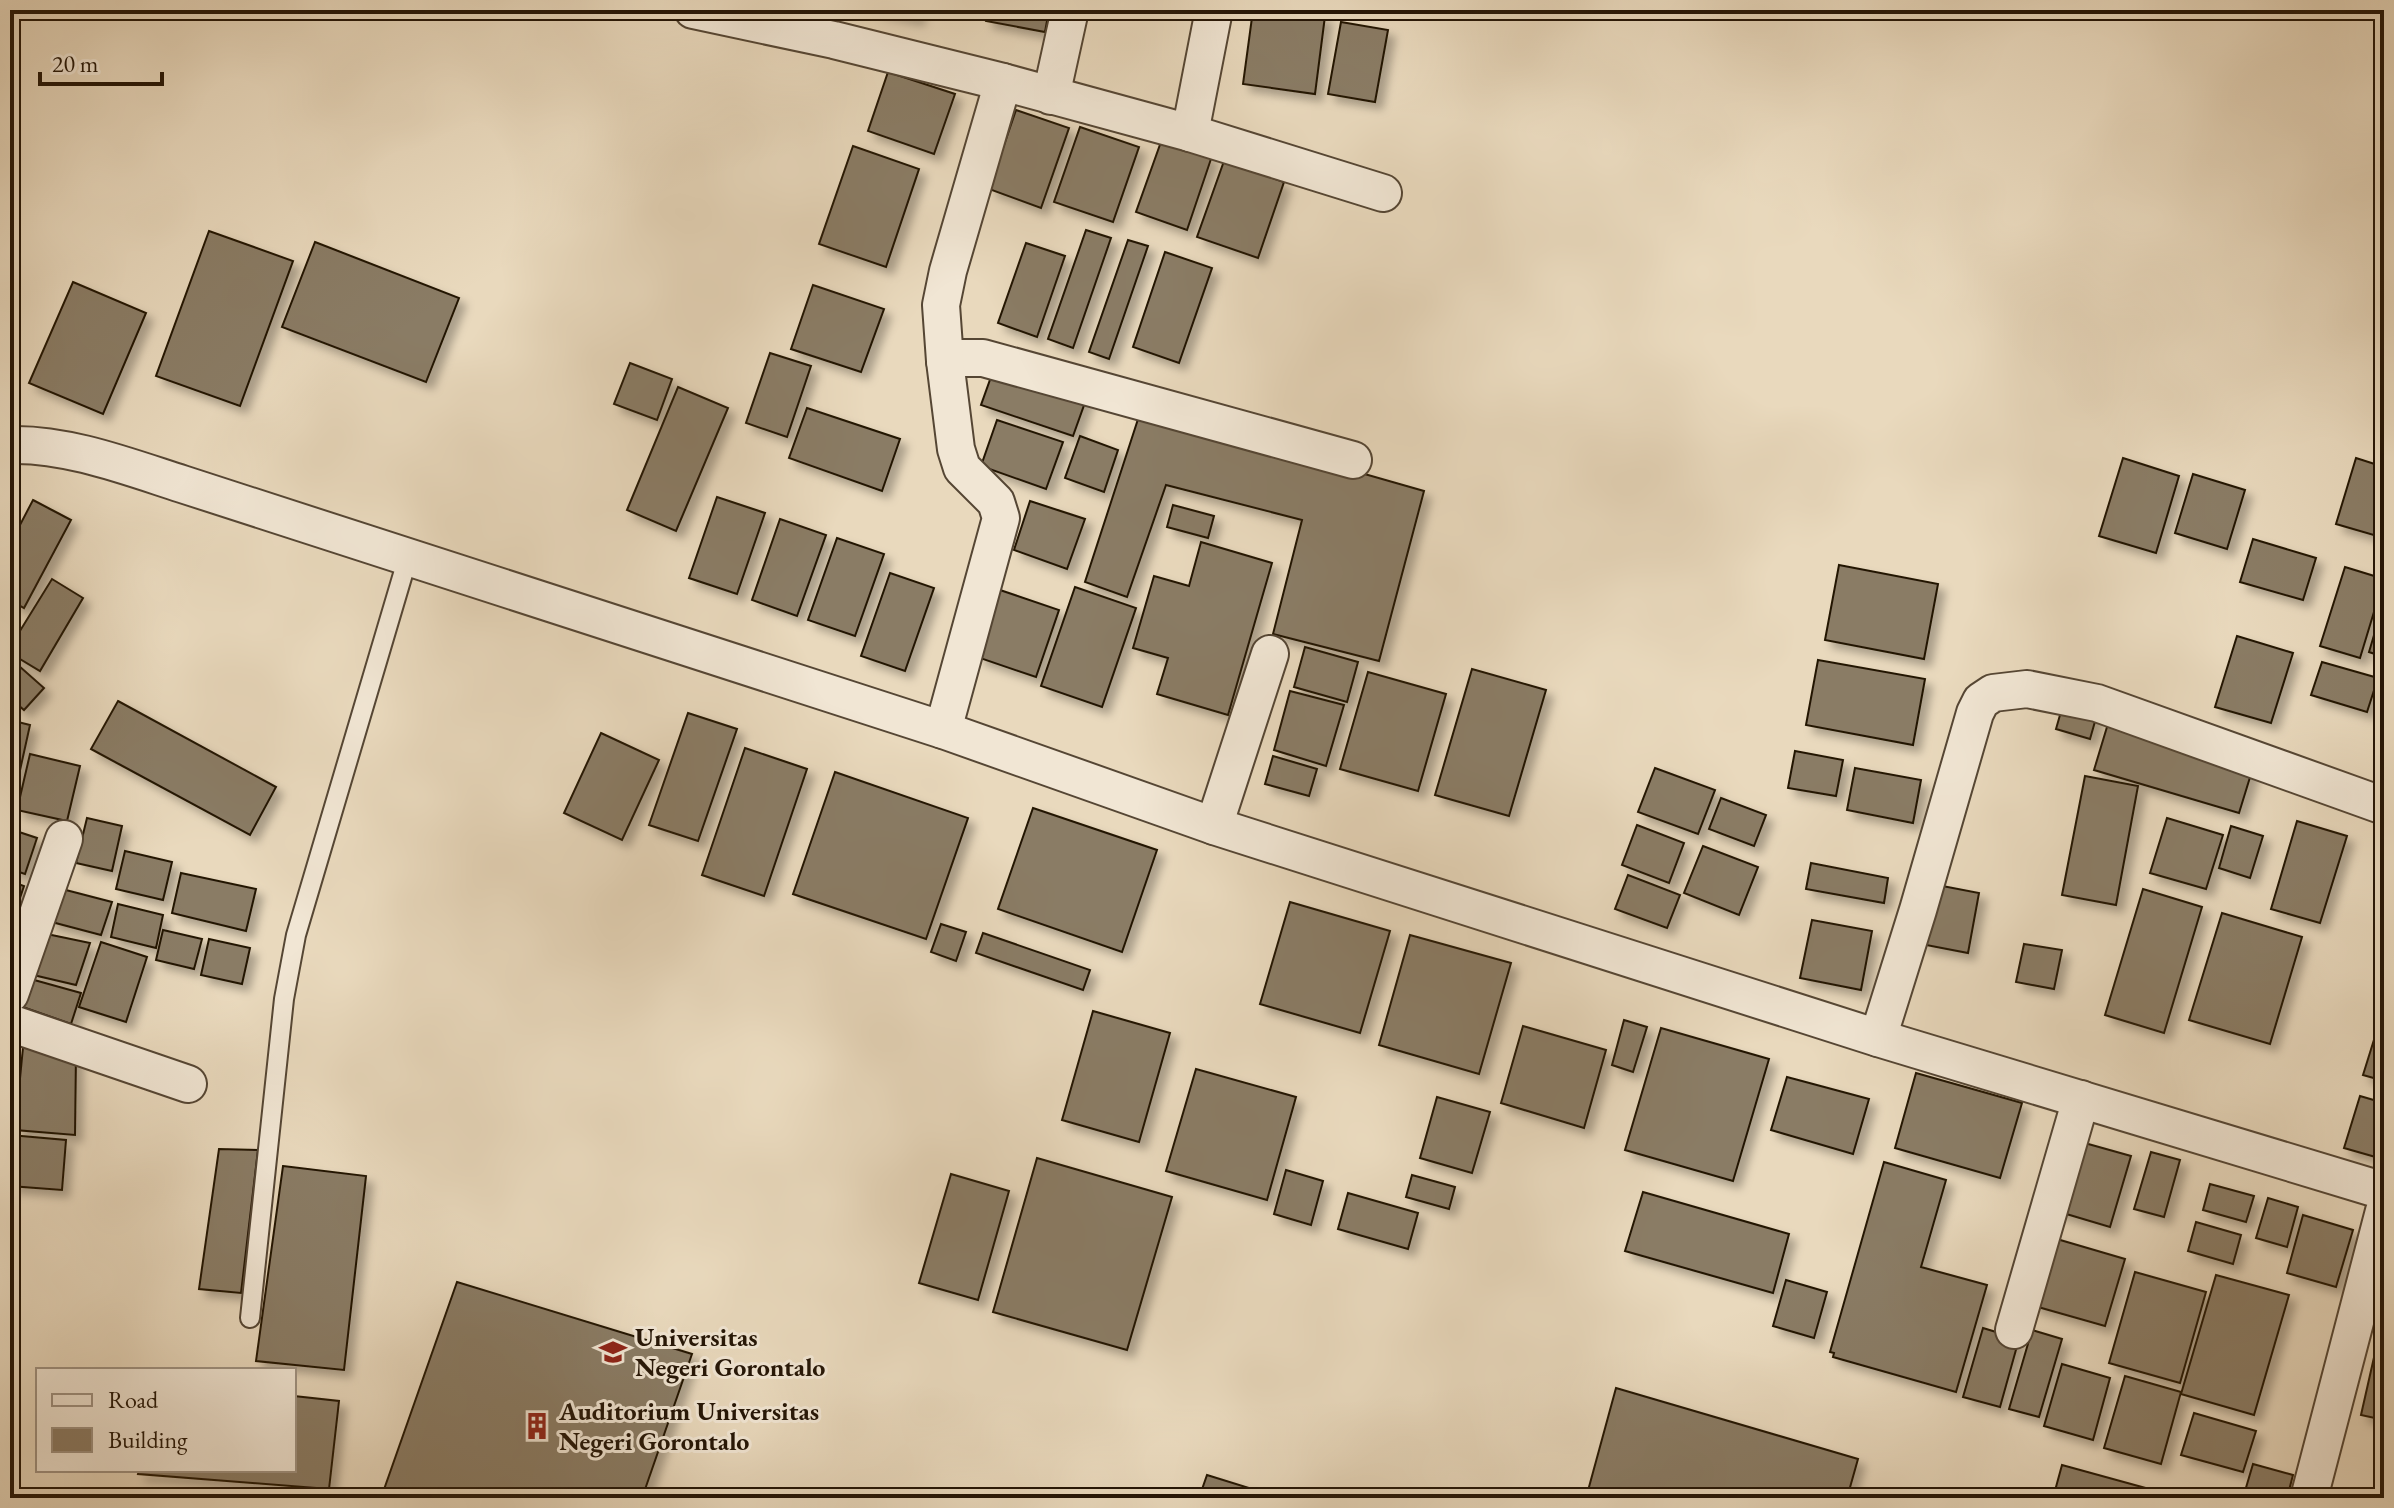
<svg xmlns="http://www.w3.org/2000/svg" width="2394" height="1508" font-family="'EB Garamond',serif">
<style>
.building{fill:#8a7b65;stroke:#241506;stroke-width:2;filter:url(#shadow)}
.lines{fill:none;stroke-linecap:round;stroke-linejoin:round}
.service-casing{stroke:#554634;stroke-width:22}
.minor-casing{stroke:#554634;stroke-width:40}
.service{stroke:#f1e6d4;stroke-width:18}
.minor{stroke:#f1e6d4;stroke-width:36}
.labels{text-anchor:middle;dominant-baseline:central;stroke-width:6;stroke-linejoin:round;paint-order:stroke}
.poi-label{font-size:26px;font-weight:bold;fill:#241506;stroke:#f1e6d4;text-anchor:start}
</style>
<defs>
<filter id="shadow"><feDropShadow dx="7" dy="7" stdDeviation="4" flood-color="#0004"/></filter>
</defs>
<rect width="100%" height="100%" fill="#e9d9bd"/>
<filter id="stains"><feTurbulence type="fractalNoise" baseFrequency=".0025" numOctaves="4"/><feColorMatrix values="0 0 0 0 .2 0 0 0 0 .09 0 0 0 0 .02 0 0 0 .5 -.17"/></filter>
<radialGradient id="worn" r=".72"><stop offset=".6" stop-color="#630" stop-opacity="0"/><stop offset="1" stop-color="#630" stop-opacity=".3"/></radialGradient>
<g class="building">
<polygon points="875,10 919,10 917,18"/>
<polygon points="988,10 1049,10 1045,32 986,21"/>
<polygon points="1253,10 1281,10 1325,16 1315,94 1243,84"/>
<polygon points="1341,22 1388,30 1375,102 1328,94"/>
<polygon points="888,72 955,94 934,154 868,131"/>
<polygon points="1016,110 1069,128 1041,208 989,189"/>
<polygon points="1080,127 1139,147 1113,222 1054,202"/>
<polygon points="1162,139 1212,156 1187,230 1136,212"/>
<polygon points="853,146 919,169 886,267 819,244"/>
<polygon points="1224,161 1284,182 1258,258 1197,237"/>
<polygon points="1086,230 1111,238 1073,348 1048,339"/>
<polygon points="209,231 293,261 240,406 156,376"/>
<polygon points="1128,240 1148,246 1109,359 1089,352"/>
<polygon points="315,242 459,298 426,382 282,327"/>
<polygon points="1026,243 1065,256 1037,337 998,323"/>
<polygon points="1165,252 1212,268 1179,363 1133,347"/>
<polygon points="73,282 146,313 103,414 29,383"/>
<polygon points="813,285 884,309 861,372 791,349"/>
<polygon points="770,353 811,366 787,437 746,423"/>
<polygon points="630,363 672,379 657,420 614,404"/>
<polygon points="996,363 1088,394 1073,436 981,405"/>
<polygon points="678,387 728,408 676,531 627,510"/>
<polygon points="807,408 900,439 882,491 789,458"/>
<polygon points="1141,410 1424,491 1379,661 1273,634 1302,520 1166,485 1127,597 1085,582"/>
<polygon points="997,420 1063,442 1046,489 981,466"/>
<polygon points="1080,436 1118,450 1104,492 1065,478"/>
<polygon points="2123,458 2179,476 2156,553 2099,536"/>
<polygon points="2356,458 2384,467 2384,538 2336,524"/>
<polygon points="2193,474 2245,490 2227,549 2175,533"/>
<polygon points="717,497 765,513 737,594 689,578"/>
<polygon points="33,500 71,520 24,608 10,600 10,544"/>
<polygon points="1030,501 1085,519 1067,569 1014,550"/>
<polygon points="1173,505 1214,516 1208,538 1167,527"/>
<polygon points="780,519 826,535 797,616 752,600"/>
<polygon points="837,538 884,554 855,636 808,620"/>
<polygon points="2253,539 2316,558 2303,600 2240,582"/>
<polygon points="1201,542 1272,563 1228,715 1157,694 1168,658 1133,648 1154,576 1189,586"/>
<polygon points="1839,565 1938,584 1924,659 1825,640"/>
<polygon points="2345,567 2384,579 2360,658 2320,646"/>
<polygon points="890,573 934,588 905,671 861,656"/>
<polygon points="52,579 83,598 40,671 10,653 10,647"/>
<polygon points="1075,587 1136,608 1102,707 1041,686"/>
<polygon points="1000,590 1059,610 1036,677 977,657"/>
<polygon points="2382,608 2384,608 2384,657 2369,652"/>
<polygon points="2237,636 2293,653 2271,723 2215,707"/>
<polygon points="1305,647 1358,662 1347,702 1294,687"/>
<polygon points="10,658 44,688 24,710 10,698"/>
<polygon points="1818,660 1925,679 1913,745 1806,725"/>
<polygon points="2322,662 2378,678 2367,712 2311,695"/>
<polygon points="1472,669 1546,690 1509,816 1435,795"/>
<polygon points="1368,672 1446,694 1418,791 1340,769"/>
<polygon points="1290,691 1344,705 1326,766 1274,750"/>
<polygon points="118,701 276,787 250,835 91,749"/>
<polygon points="2064,701 2098,711 2090,739 2056,729"/>
<polygon points="688,713 737,729 698,841 649,825"/>
<polygon points="2110,717 2255,761 2239,813 2094,770"/>
<polygon points="10,720 30,725 13,802 10,802"/>
<polygon points="601,733 659,760 622,840 564,813"/>
<polygon points="745,748 807,769 764,896 702,875"/>
<polygon points="1795,751 1843,760 1836,796 1788,788"/>
<polygon points="30,754 80,766 67,821 17,810"/>
<polygon points="1273,756 1317,769 1309,796 1265,784"/>
<polygon points="1655,768 1715,790 1698,834 1638,812"/>
<polygon points="1855,768 1921,780 1913,823 1847,810"/>
<polygon points="835,772 968,818 926,939 793,894"/>
<polygon points="2085,776 2138,786 2116,905 2062,895"/>
<polygon points="1721,798 1766,815 1754,846 1709,829"/>
<polygon points="1033,808 1157,850 1122,952 998,909"/>
<polygon points="87,818 122,826 112,871 76,863"/>
<polygon points="2167,818 2223,835 2206,889 2150,873"/>
<polygon points="2297,821 2347,836 2320,923 2271,909"/>
<polygon points="1637,825 1684,843 1669,883 1622,865"/>
<polygon points="2231,826 2263,836 2250,878 2219,868"/>
<polygon points="10,829 37,838 25,874 10,869"/>
<polygon points="1703,846 1758,867 1739,915 1684,893"/>
<polygon points="125,851 172,862 163,900 116,889"/>
<polygon points="1811,863 1888,878 1884,903 1806,889"/>
<polygon points="181,873 256,889 246,931 172,913"/>
<polygon points="1628,875 1680,895 1667,928 1615,909"/>
<polygon points="10,881 24,886 10,927"/>
<polygon points="1932,884 1979,893 1968,953 1921,944"/>
<polygon points="62,889 112,902 101,935 48,921"/>
<polygon points="2143,889 2202,907 2164,1033 2105,1015"/>
<polygon points="1290,902 1390,931 1360,1033 1260,1004"/>
<polygon points="118,904 163,915 156,948 111,937"/>
<polygon points="2222,913 2302,937 2270,1044 2189,1020"/>
<polygon points="1812,920 1872,931 1861,990 1800,978"/>
<polygon points="941,924 966,932 956,961 931,952"/>
<polygon points="163,930 202,939 194,969 156,960"/>
<polygon points="42,933 90,943 76,985 29,974"/>
<polygon points="983,933 1090,970 1083,990 976,953"/>
<polygon points="1410,935 1511,963 1479,1074 1379,1045"/>
<polygon points="209,939 250,948 242,984 201,975"/>
<polygon points="101,942 147,957 126,1022 79,1007"/>
<polygon points="2024,944 2062,950 2054,989 2016,982"/>
<polygon points="27,978 81,993 71,1024 17,1005"/>
<polygon points="1093,1011 1170,1033 1139,1142 1062,1120"/>
<polygon points="1624,1020 1647,1027 1633,1072 1612,1065"/>
<polygon points="1523,1026 1606,1050 1584,1128 1501,1103"/>
<polygon points="1661,1028 1769,1059 1733,1181 1625,1150"/>
<polygon points="2377,1030 2384,1033 2384,1081 2363,1075"/>
<polygon points="24,1037 76,1053 75,1135 15,1130"/>
<polygon points="1196,1069 1296,1097 1267,1200 1166,1171"/>
<polygon points="1916,1073 2022,1103 2000,1178 1895,1148"/>
<polygon points="1787,1077 1869,1099 1853,1154 1771,1130"/>
<polygon points="2360,1096 2384,1103 2384,1141 2379,1158 2344,1148"/>
<polygon points="1437,1097 1490,1112 1472,1173 1420,1158"/>
<polygon points="10,1135 66,1140 62,1190 10,1186"/>
<polygon points="2074,1140 2131,1156 2110,1227 2053,1210"/>
<polygon points="219,1149 258,1150 241,1293 199,1289"/>
<polygon points="2151,1152 2180,1160 2164,1217 2134,1209"/>
<polygon points="1037,1158 1172,1197 1127,1350 993,1312"/>
<polygon points="1884,1162 1946,1180 1921,1267 1987,1285 1956,1392 1833,1357 1834,1353 1830,1352"/>
<polygon points="283,1166 366,1176 344,1370 256,1361"/>
<polygon points="1286,1170 1323,1181 1311,1225 1274,1214"/>
<polygon points="951,1174 1009,1191 978,1300 919,1283"/>
<polygon points="1412,1175 1455,1187 1449,1209 1406,1197"/>
<polygon points="2210,1184 2254,1196 2246,1222 2203,1210"/>
<polygon points="1643,1192 1789,1234 1773,1293 1625,1251"/>
<polygon points="1348,1193 1418,1213 1408,1249 1338,1229"/>
<polygon points="2268,1198 2298,1207 2287,1247 2256,1238"/>
<polygon points="2303,1215 2353,1230 2336,1287 2287,1273"/>
<polygon points="2196,1222 2241,1235 2233,1264 2188,1251"/>
<polygon points="2050,1237 2125,1259 2105,1326 2031,1305"/>
<polygon points="2135,1272 2206,1292 2180,1383 2109,1363"/>
<polygon points="2216,1275 2289,1295 2254,1415 2181,1394"/>
<polygon points="1786,1280 1827,1292 1814,1338 1773,1326"/>
<polygon points="457,1282 692,1354 642,1498 381,1498"/>
<polygon points="2384,1313 2384,1420 2361,1415"/>
<polygon points="1983,1328 2019,1339 2000,1407 1963,1397"/>
<polygon points="2032,1330 2062,1339 2039,1417 2009,1409"/>
<polygon points="2062,1364 2110,1378 2093,1440 2044,1426"/>
<polygon points="2125,1376 2181,1392 2161,1464 2104,1448"/>
<polygon points="1616,1388 1858,1459 1847,1498 1586,1498"/>
<polygon points="294,1396 339,1401 329,1489 138,1474 139,1470 294,1470"/>
<polygon points="2194,1413 2256,1431 2243,1472 2181,1455"/>
<polygon points="2253,1464 2293,1475 2287,1498 2268,1498 2245,1491"/>
<polygon points="2062,1465 2182,1498 2053,1498"/>
<polygon points="1207,1475 1281,1498 1199,1498"/>
</g>
<g class="lines">
<g class="service-casing">
<polyline id="service" points="250,1318 284,999 296,935 408,557"/>
</g>
<g class="minor-casing">
<g id="minor">
<polyline points="693,10 834,40 1003,82"/>
<polyline points="1051,96 1070,10"/>
<polyline points="1190,133 1214,10"/>
<polyline points="945,361 955,358 983,358 1353,460"/>
<path d="M10,445C66,443 129,467 182,484L943,730L1214,826L1878,1038L2384,1191"/>
<polyline points="943,730 1001,518 996,502 962,468 956,449 945,361 941,305 948,271 1003,82 1190,133 1383,193"/>
<polyline points="1214,826 1270,654"/>
<polyline points="10,994 64,839"/>
<polyline points="10,1023 188,1084"/>
<polyline points="1878,1038 1918,910 1975,713 1981,701 1993,693 2027,689 2097,703 2384,806"/>
<polyline points="2014,1330 2081,1099"/>
<polyline points="2309,1498 2384,1211"/>
</g>
</g>
<use href="#service" class="service"/>
<use href="#minor" class="minor"/>
</g>
<defs>
<g id="university-bare" transform="scale(2.16)"><path d="M0-5L7-2L0 1L-7-2ZM-4 1L0 2.5L4 1V4Q0 6-4 4Z" fill="#8f2418" stroke="#f1e6d4" stroke-width="2.5" paint-order="stroke"/></g>
<g id="building-bare" transform="scale(2.16)"><path d="M-4-6H4V6H1V3H-1V6H-4ZM-2.5-4.3h1.7v1.8h-1.7ZM.8-4.3h1.7v1.8H.8ZM-2.5-1h1.7V.8h-1.7ZM.8-1h1.7V.8H.8Z" fill="#8f2418" stroke="#f1e6d4" stroke-width="2.5" paint-order="stroke"/></g>
</defs>
<g fill-rule="evenodd">
<use href="#university-bare" x="613" y="1352"/>
<use href="#building-bare" x="537" y="1426"/>
</g>
<g class="labels">
<g class="poi-label">
<text x="635" y="1337">Universitas<tspan x="635" dy="30">Negeri Gorontalo</tspan></text>
<text x="559" y="1411">Auditorium Universitas<tspan x="559" dy="30">Negeri Gorontalo</tspan></text>
</g>
</g>
<rect width="2394" height="1508" fill="none" stroke="#e9d9bd" stroke-width="40"/>
<rect x="12" y="12" width="2370" height="1484" fill="none" stroke="#241506" stroke-width="4"/>
<rect x="20" y="20" width="2354" height="1468" fill="none" stroke="#241506" stroke-width="2"/>
<rect x="36" y="1368" width="260" height="104" fill="#f1e6d4" stroke="#9f9282" stroke-width="2"/>
<rect x="52" y="1394" width="40" height="12" fill="#f1e6d4" stroke="#9f9282" stroke-width="2"/>
<text x="108" y="1408" font-size="24" fill="#241506">Road</text>
<rect x="52" y="1428" width="40" height="24" fill="#8a7b65" stroke="#9f9282" stroke-width="2"/>
<text x="108" y="1448" font-size="24" fill="#241506">Building</text>
<path d="M40 72v12h122v-12" fill="none" stroke="#241506" stroke-width="4"/>
<text x="52" y="72" font-size="24" fill="#241506" stroke="#f1e6d4" stroke-width="6" paint-order="stroke">20 m</text>
<rect width="100%" height="100%" filter="url(#stains)"/>
<rect width="100%" height="100%" fill="url(#worn)"/>
</svg>
